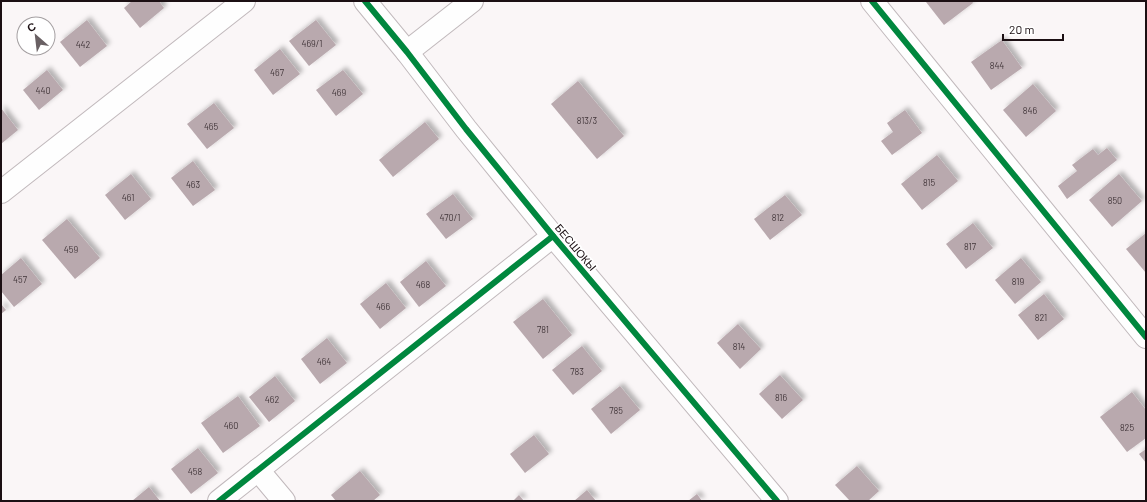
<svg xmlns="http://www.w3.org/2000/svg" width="1147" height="502" font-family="Barlow,sans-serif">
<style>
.building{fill:#b9a9ae;filter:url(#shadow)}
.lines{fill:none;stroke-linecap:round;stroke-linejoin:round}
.minor-casing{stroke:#c1b9bc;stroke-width:24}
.minor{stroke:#fefefe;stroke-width:22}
.cycleway-casing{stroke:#fff;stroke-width:8}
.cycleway{stroke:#00873e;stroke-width:6}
.labels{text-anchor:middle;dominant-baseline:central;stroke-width:3.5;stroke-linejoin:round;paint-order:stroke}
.number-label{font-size:9px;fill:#42363a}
.street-label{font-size:11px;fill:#1b0f13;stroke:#fff}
</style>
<defs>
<filter id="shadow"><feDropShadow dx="3.5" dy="-3.5" stdDeviation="2" flood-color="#0004"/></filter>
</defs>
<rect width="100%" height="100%" fill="#faf6f7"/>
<g class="building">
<polygon points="132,1 159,1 164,8 140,28 124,8"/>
<polygon points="928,1 972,1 973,3 944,25 926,2"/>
<polygon points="87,20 107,46 80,67 60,42"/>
<polygon points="316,20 336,45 309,66 289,41"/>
<polygon points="1002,40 1022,68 991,90 971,62"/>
<polygon points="280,49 300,74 273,95 254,70"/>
<polygon points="47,70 63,90 39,110 23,90"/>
<polygon points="343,70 363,94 336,116 316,90"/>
<polygon points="578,81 624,136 597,159 551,104"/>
<polygon points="1033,84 1056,111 1026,137 1003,110"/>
<polygon points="214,103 234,128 207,149 187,124"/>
<polygon points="1,108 18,130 1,144"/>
<polygon points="905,110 922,133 892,155 881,141 893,132 887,123"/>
<polygon points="425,122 439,139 393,177 379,160"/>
<polygon points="1107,148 1117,160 1067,199 1058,186 1077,171 1072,165 1093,149 1098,155"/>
<polygon points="937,155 958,181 922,210 901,184"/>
<polygon points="193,161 215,190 193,206 171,178"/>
<polygon points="131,174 151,199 125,220 105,195"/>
<polygon points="1119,174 1142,201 1112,227 1089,200"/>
<polygon points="453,194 473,219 446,239 426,214"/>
<polygon points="785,195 802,215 770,240 754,219"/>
<polygon points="67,219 100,258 75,279 42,240"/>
<polygon points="973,223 993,248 966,269 946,244"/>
<polygon points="1146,233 1146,273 1126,249"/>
<polygon points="21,258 42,284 14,307 1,291 1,275"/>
<polygon points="1021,258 1041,282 1015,304 995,280"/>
<polygon points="426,261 446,286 419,307 400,282"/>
<polygon points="386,283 406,308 380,329 360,304"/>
<polygon points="1044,294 1064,319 1038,340 1018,315"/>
<polygon points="543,299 572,335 543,359 513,322"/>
<polygon points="1,304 6,310 1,314"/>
<polygon points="738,324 761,349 740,369 717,343"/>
<polygon points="327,338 347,363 320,384 301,359"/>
<polygon points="582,346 602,371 573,395 552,370"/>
<polygon points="780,375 803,400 782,419 759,394"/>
<polygon points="275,376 295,401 269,422 249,397"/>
<polygon points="620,386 640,410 611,434 591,409"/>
<polygon points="1132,392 1146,410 1146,438 1127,452 1100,417"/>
<polygon points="238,396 260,426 223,453 201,423"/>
<polygon points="534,435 549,454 525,473 510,454"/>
<polygon points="198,448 218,473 191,494 171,469"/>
<polygon points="1146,449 1146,463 1139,454"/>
<polygon points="857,466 879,491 868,501 850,501 835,485"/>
<polygon points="360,471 380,495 373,501 336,501 331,495"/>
<polygon points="149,487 160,501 132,501"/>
<polygon points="587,490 596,501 574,501"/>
<polygon points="697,494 702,501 688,501"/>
<polygon points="519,495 524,501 513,501"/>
</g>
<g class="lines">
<g class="minor-casing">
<g id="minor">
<polyline points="365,1 407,52 466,129 553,236 777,501"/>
<polyline points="872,1 1146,337"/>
<polyline points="407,52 472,1"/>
<polyline points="1,192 244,1"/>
<polyline points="258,470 284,501"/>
<polyline points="219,501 553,236"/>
</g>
</g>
<use href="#minor" class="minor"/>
<g class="cycleway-casing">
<g id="cycleway">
<polyline points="365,1 407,52 466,129 553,236 777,501"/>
<polyline points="872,1 1146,337"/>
<polyline points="219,501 553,236"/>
</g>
</g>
<use href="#cycleway" class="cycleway"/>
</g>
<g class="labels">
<g class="number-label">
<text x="312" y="43">469/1</text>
<text x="83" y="44">442</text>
<text x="997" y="65">844</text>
<text x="277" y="72">467</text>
<text x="43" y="90">440</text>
<text x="339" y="92">469</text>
<text x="1030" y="110">846</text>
<text x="587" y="120">813/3</text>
<text x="211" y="126">465</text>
<text x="929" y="182">815</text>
<text x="193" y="184">463</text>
<text x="128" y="197">461</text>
<text x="1115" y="200">850</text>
<text x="450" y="217">470/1</text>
<text x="778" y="217">812</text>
<text x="970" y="246">817</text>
<text x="71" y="249">459</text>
<text x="20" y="279">457</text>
<text x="1018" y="281">819</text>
<text x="423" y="284">468</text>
<text x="383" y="306">466</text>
<text x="1041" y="317">821</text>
<text x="543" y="329">781</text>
<text x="739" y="346">814</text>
<text x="324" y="361">464</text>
<text x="577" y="371">783</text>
<text x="781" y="397">816</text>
<text x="272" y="399">462</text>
<text x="616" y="410">785</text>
<text x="231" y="425">460</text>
<text x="1127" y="427">825</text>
<text x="195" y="471">458</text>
</g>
<g class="street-label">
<text transform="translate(576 247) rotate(50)">БЕСШОКЫ</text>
</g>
</g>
<rect width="1147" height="502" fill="none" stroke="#1b0f13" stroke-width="4"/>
<g transform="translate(36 36) rotate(332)"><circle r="19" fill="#ffffff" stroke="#a49fa1"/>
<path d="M0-3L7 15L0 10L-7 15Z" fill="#696063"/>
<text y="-6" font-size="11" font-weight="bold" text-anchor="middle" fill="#1b0f13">С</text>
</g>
<path d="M1003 34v6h60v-6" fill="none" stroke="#1b0f13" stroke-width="2"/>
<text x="1009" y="34" font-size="12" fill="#1b0f13" stroke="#ffffff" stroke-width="3" paint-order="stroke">20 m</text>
</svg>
